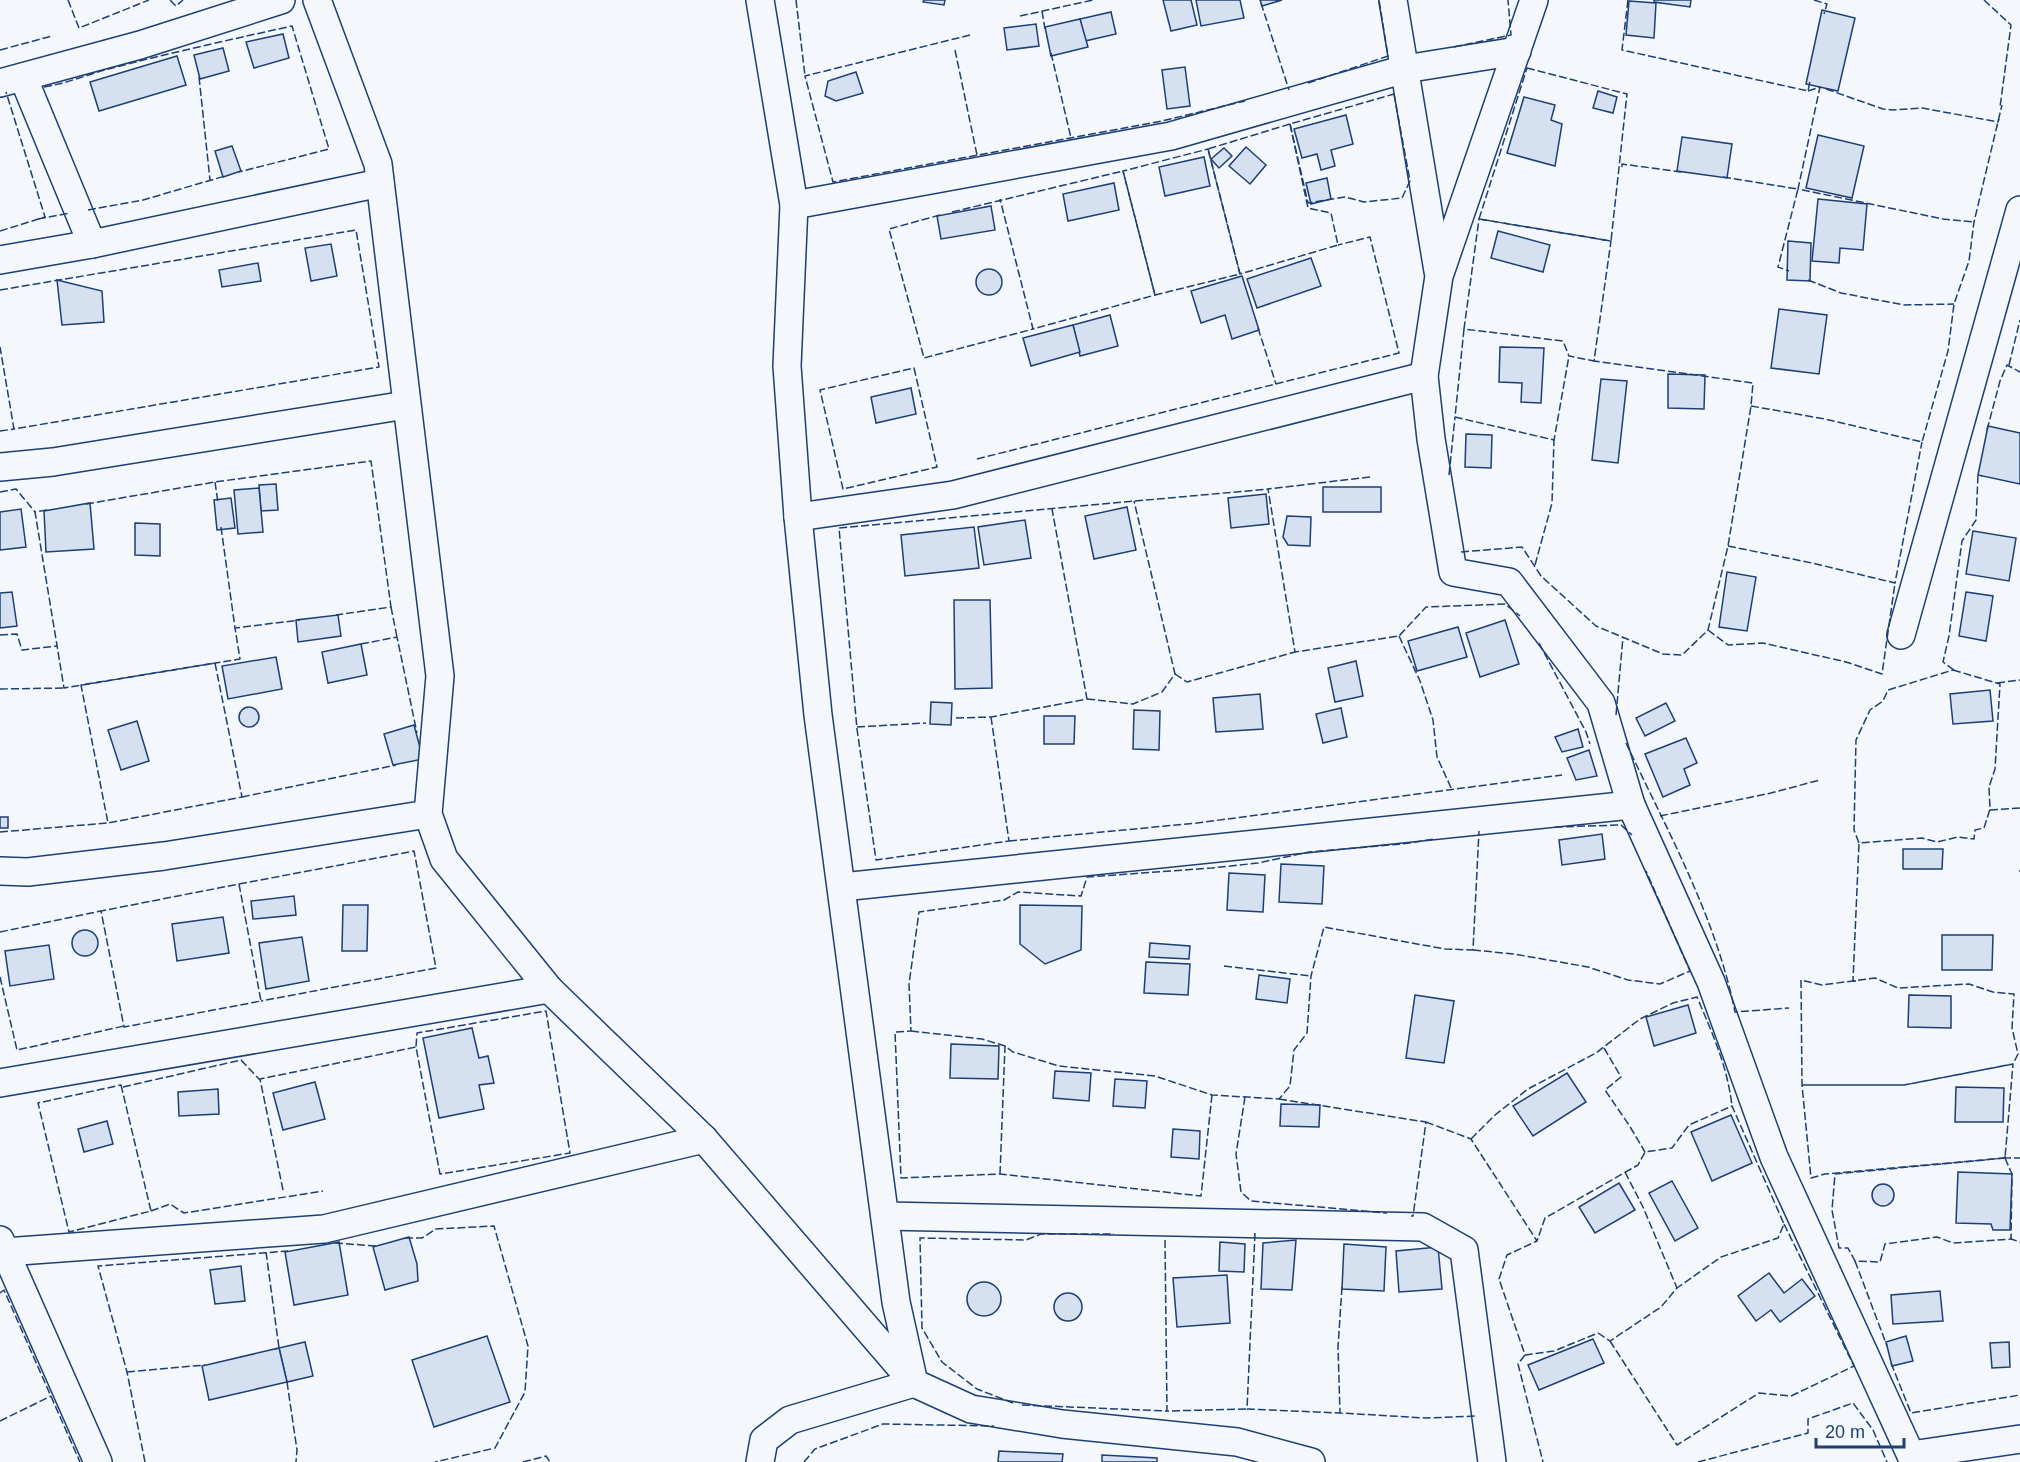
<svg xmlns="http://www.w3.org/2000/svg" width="2020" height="1462" font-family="Arial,sans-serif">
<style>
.building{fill:#d5e0f0;stroke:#1d3f73;stroke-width:1.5}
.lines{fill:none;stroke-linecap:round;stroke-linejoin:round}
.minor-casing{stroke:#1d3f73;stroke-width:30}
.minor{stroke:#f4f7fb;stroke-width:27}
.fence{stroke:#1d3f73;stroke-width:1.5;stroke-dasharray:8 3;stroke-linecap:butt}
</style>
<rect width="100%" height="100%" fill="#f4f7fb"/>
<g class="building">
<polygon points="924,0 945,0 944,5 923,2"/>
<polygon points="1163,0 1191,0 1197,25 1171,31"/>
<polygon points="1196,0 1240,0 1244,18 1201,26"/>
<polygon points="1260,0 1282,0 1262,6"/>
<polygon points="1654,0 1691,0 1690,7 1654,2"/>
<polygon points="1629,1 1656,3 1654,38 1626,35"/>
<polygon points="1822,10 1855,18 1838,91 1806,84"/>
<polygon points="1111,12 1116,34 1085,41 1080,19"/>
<polygon points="1080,19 1088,47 1051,56 1045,27"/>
<polygon points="1036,24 1039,46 1007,50 1004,28"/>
<polygon points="283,34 289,58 254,68 246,42"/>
<polygon points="223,48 229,71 200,79 194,55"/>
<polygon points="177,56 186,85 99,111 90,82"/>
<polygon points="1185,67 1190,106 1167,109 1162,70"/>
<polygon points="856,72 863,93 836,101 825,96 828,81"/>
<polygon points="1598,91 1617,97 1613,113 1593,108"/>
<polygon points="1524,97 1555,105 1551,120 1562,124 1555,166 1507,153"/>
<polygon points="1346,115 1353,144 1331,150 1335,166 1321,170 1317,154 1302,158 1294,129"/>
<polygon points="1818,135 1864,146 1852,198 1806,188"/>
<polygon points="1682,137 1732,144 1727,178 1677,171"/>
<polygon points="232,146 241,171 223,177 215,151"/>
<polygon points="1246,147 1266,165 1250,184 1229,166"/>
<polygon points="1224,148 1232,156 1219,168 1211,159"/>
<polygon points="1204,157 1210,186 1165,196 1159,167"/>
<polygon points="1327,178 1331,199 1311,204 1306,183"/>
<polygon points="1114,183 1119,210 1068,221 1063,194"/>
<polygon points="1818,199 1867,204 1863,250 1840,248 1839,263 1812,261"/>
<polygon points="991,206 995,230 941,239 937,216"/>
<polygon points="1498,231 1550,245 1543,272 1491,258"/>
<polygon points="1788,241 1811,243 1810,281 1787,280"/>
<polygon points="331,244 337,276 311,281 305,248"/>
<polygon points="1311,258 1321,286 1257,308 1247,279"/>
<polygon points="258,263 261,281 222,287 219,270"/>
<circle cx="989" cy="282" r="13"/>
<polygon points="1242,276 1259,330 1232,339 1225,315 1201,323 1191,291"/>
<polygon points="57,280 102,291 104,322 62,325"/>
<polygon points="1779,309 1827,315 1819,374 1771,368"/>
<polygon points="1110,315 1118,346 1080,356 1073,325"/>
<polygon points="1073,325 1080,352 1031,366 1023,338"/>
<polygon points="1500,347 1544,348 1541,403 1521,402 1522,383 1499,382"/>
<polygon points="1668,374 1705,375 1704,409 1668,408"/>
<polygon points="1601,379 1627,381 1618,463 1592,460"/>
<polygon points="911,388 916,414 876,423 871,397"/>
<polygon points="1988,426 2020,433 2020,484 1978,475"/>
<polygon points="1466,434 1492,435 1491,468 1465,467"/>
<polygon points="276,484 278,510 261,511 259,485"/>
<rect x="1323" y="487" width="58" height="25"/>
<polygon points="259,488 263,532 238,534 234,490"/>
<polygon points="1266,494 1269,524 1231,528 1228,498"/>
<polygon points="231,498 235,528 217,530 214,500"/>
<polygon points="90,503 94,549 46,552 44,511"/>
<polygon points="1127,507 1136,550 1094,559 1085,516"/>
<polygon points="21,509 26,547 0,550 0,512"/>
<polygon points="1287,516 1311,517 1310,546 1288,545 1283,537"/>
<polygon points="1025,520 1031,558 984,565 978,527"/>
<polygon points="135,523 160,524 160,556 135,555"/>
<polygon points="974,527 979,568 905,576 901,535"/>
<polygon points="1973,531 2016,538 2009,581 1966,574"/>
<polygon points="1727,572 1756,577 1747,631 1719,627"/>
<polygon points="12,592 17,626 0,628 0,593"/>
<polygon points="1966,592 1993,596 1986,641 1959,636"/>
<polygon points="954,600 990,600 992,688 955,689"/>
<polygon points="338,615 341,636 298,642 296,620"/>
<polygon points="1505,620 1519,664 1480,677 1466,633"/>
<polygon points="1458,627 1467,657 1417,671 1408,641"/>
<polygon points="361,644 367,675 328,683 322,652"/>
<polygon points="276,657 282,689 228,699 222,666"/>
<polygon points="1356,661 1363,696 1335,702 1328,668"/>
<polygon points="1990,690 1993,721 1953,724 1950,694"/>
<polygon points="1260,694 1263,729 1216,732 1213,698"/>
<polygon points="931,702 952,703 951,725 930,724"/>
<polygon points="1666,703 1675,721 1645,736 1636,718"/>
<circle cx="249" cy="717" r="10"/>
<polygon points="1341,708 1347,737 1323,743 1316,714"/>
<polygon points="1134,710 1160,711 1159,750 1133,749"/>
<polygon points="1044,716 1075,716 1074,744 1044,744"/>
<polygon points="137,721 149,761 121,770 108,730"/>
<polygon points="414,725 423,759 393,765 384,734"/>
<polygon points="1578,729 1583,747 1562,752 1555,737"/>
<polygon points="1686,738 1697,763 1684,769 1690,785 1663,797 1645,754"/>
<polygon points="1589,750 1597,776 1576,780 1567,758"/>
<rect x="0" y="817" width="8" height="11"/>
<polygon points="1602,834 1605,859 1562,865 1559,840"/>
<polygon points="1903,849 1943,849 1942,869 1903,869"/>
<polygon points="1281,864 1324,866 1322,904 1279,902"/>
<polygon points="1229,873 1265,875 1263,912 1227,910"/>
<polygon points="294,896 296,915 253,919 251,901"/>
<polygon points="343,905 368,905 367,951 342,951"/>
<polygon points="1020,905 1082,906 1081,950 1045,964 1020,944"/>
<polygon points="223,917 229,953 177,961 172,924"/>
<circle cx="85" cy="943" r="13"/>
<polygon points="1942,935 1993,935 1992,970 1942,970"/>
<polygon points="302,937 309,981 266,989 259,943"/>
<polygon points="1150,943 1190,946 1189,959 1149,957"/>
<polygon points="49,945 54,979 10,986 5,951"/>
<polygon points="1146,962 1190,964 1188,995 1144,993"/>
<polygon points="1259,975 1290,979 1287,1003 1256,999"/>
<polygon points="1415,995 1454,1001 1444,1063 1406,1058"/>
<polygon points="1909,995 1951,996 1951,1028 1908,1027"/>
<polygon points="1688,1005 1696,1033 1654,1046 1646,1017"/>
<polygon points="472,1028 479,1058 488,1056 494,1083 479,1085 484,1109 439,1118 423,1038"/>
<polygon points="951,1044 999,1046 998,1079 950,1078"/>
<polygon points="1055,1071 1091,1073 1089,1101 1053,1098"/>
<polygon points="1567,1073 1586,1102 1533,1136 1513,1106"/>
<polygon points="1115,1079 1147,1081 1145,1108 1113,1106"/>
<polygon points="315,1082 325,1119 283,1130 273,1093"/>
<polygon points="1956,1087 2004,1088 2003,1122 1955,1122"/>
<polygon points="218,1089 219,1114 179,1116 178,1092"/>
<polygon points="1281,1104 1320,1105 1319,1127 1280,1126"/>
<polygon points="1731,1115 1752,1163 1712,1181 1691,1132"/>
<polygon points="107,1121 113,1144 84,1152 78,1129"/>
<polygon points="1173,1129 1200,1131 1199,1159 1171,1157"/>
<polygon points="1958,1172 2012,1174 2010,1230 1993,1230 1991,1224 1956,1223"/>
<polygon points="1672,1181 1698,1228 1675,1241 1649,1193"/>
<polygon points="1619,1183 1635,1210 1595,1233 1579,1207"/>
<circle cx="1883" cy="1195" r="11"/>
<polygon points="409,1237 417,1264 418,1281 385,1290 373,1247"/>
<polygon points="1296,1240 1292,1290 1261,1289 1263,1243"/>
<polygon points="339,1242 348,1295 294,1305 285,1252"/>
<polygon points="1220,1242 1245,1244 1244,1272 1219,1271"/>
<polygon points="1344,1244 1386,1247 1384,1291 1342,1289"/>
<polygon points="1438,1247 1442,1289 1399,1292 1396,1251"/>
<polygon points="241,1266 245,1301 215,1304 210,1270"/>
<polygon points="1769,1273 1784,1293 1802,1279 1815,1296 1780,1322 1771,1310 1756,1321 1738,1296"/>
<polygon points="1227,1275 1230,1323 1177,1327 1173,1278"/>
<circle cx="984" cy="1299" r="17"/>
<polygon points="1940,1291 1943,1321 1893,1324 1891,1295"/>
<circle cx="1068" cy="1307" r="14"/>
<polygon points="487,1336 510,1402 434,1427 412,1360"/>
<polygon points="1906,1336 1913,1361 1892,1366 1886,1342"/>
<polygon points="1593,1339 1604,1363 1539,1390 1528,1365"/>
<polygon points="305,1342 313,1376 287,1382 279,1348"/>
<polygon points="2009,1342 2010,1367 1992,1368 1990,1343"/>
<polygon points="279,1348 287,1382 209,1400 202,1366"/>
<polygon points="999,1451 1063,1454 1062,1462 998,1462"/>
<polygon points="1102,1455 1157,1458 1157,1462 1102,1462"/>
</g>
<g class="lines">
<g class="minor-casing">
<g id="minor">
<polyline points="317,0 378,164 440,676 428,814 444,859 549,989 704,1139 914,1383 790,1420 764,1440 760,1462"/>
<polyline points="760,0 794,205 787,366 798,517 818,715 896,1302 914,1383 971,1409 1062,1424 1237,1442 1311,1462"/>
<polyline points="1393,0 1438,271"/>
<polyline points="1534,0 1439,276 1424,376 1431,439 1453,572 1509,582 1601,703 1631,805 1711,982 1774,1157 1914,1462"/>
<polyline points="23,77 92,244"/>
<polyline points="0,83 140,45 281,0"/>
<polyline points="794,205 1171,136 1405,69 1517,51"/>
<polyline points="0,260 92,244 380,183"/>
<polyline points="0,467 53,462 406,405"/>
<polyline points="798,517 953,495 1424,376"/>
<polyline points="1901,635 2020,210"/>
<polyline points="0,871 28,872 164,856 428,814"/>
<polyline points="842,887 1631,805"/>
<polyline points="0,1083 549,989"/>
<polyline points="885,1216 1423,1227 1464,1250 1492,1462"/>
<polyline points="0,1240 98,1462"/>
<polyline points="5,1252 324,1229 704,1139"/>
<polyline points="1911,1455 2020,1439"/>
</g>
</g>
<use href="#minor" class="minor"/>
<g class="fence">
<polyline points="68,0 79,28 149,0"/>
<polyline points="170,0 176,6 183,0"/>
<polyline points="796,0 805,76"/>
<polyline points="1628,0 1622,50 1808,91 1810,81"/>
<polyline points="1814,0 1827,4 1824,14"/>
<polyline points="1984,0 2011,25 2000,107"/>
<polyline points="1261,3 1289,90"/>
<polyline points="1042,11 1045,29"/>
<polyline points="1020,16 1093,0"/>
<polyline points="970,35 805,76 833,182 1162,121 1245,101"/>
<polyline points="1454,47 1511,35 1508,0"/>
<polyline points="0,50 52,36"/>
<polyline points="955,50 977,155"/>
<polyline points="1051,53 1071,138"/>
<polygon points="1527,68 1627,94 1611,241 1479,219"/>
<polyline points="199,77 210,180"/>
<polyline points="1308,83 1388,56 1379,0"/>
<path d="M44,87C69,83 91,73 116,67C174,52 233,39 292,26L329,149L239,172"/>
<polyline points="1826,89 1883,109 1892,110 1922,108 1998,122 1999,119"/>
<polyline points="1808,91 1820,87 1798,189 1943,219 1974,222"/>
<polygon points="1394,94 1410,181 1402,198 1364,202 1345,197 1308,203 1290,124"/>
<polygon points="1290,124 1308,208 1331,213 1338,245 1240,274 1208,149"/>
<polygon points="1208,149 1240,274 1155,295 1123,171"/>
<polyline points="1622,167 1622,164 1681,172"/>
<polyline points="1723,177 1798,189 1778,267 1789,271"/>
<polyline points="88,210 143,200 225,176"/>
<polyline points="952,212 1123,171 1155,295 1033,329 1000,199"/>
<polyline points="940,215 889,229 924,358 1033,329"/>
<polyline points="38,219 70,213"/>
<polygon points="1479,219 1611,241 1594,361 1569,356 1563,341 1464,329"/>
<polyline points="0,231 45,217 6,92"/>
<polyline points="1808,280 1841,293 1904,305 1954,304"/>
<polyline points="0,290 356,230 379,367 14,429 0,347"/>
<polyline points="1258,328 1276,384"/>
<polyline points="1464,329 1455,417 1554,440 1569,356"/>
<polyline points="2009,365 2020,320"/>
<polygon points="914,368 937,467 843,489 820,390"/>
<polyline points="1751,406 1825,419 1922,442 1948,351 1954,304 1969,261 1974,222 2002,105"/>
<polyline points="1987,430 2000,381 2007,365 2020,372"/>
<polyline points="0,431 14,429"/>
<polyline points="977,459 1399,353 1370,237 1338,245"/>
<polyline points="1449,475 1455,417"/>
<polyline points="1370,477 1268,489 1295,652 1399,636 1426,607 1505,604 1520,616"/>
<polyline points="215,482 218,503"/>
<polyline points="0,492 16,489 35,512"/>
<polyline points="86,504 215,482 371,461 391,607 336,615"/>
<polyline points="47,510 35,512 64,688 240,659 235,628"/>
<polyline points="221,527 235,628 300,620"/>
<polyline points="1728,546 1812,563 1895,583 1922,442"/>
<polyline points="1461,552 1522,547 1541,576 1596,626 1663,654 1682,655 1708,630 1728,546 1751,406 1753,383 1594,361"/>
<polyline points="1535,565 1552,503 1554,440"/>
<polyline points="391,607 397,637"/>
<polyline points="1708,630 1728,645 1763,643 1846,662 1882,674 1895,583"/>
<polyline points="0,635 17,634 22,650 57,646"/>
<polyline points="1399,636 1420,681 1433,720 1437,757 1452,790"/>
<polyline points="1539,643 1586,732 1590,744"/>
<polyline points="361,644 397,637 417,733"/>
<polygon points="215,663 242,797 108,823 81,685"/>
<polygon points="1953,670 2000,684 1995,769 1989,787 1990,809 1984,828 1975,830 1974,839 1958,837 1937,842 1922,838 1859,843 1854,830 1856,740 1870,710 1883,701 1888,690"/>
<polyline points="1954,670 1943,662 1949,636 1962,541 1976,520 1978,475 1982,476"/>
<polyline points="1175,674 1187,682 1295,652"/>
<polyline points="1997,683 2020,680"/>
<polyline points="0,689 64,688"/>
<polyline points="1087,699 1133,704 1162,692 1175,674 1134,501"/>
<polyline points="1616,715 1623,637"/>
<polyline points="991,717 1009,841 876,860 857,729 839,528 1268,489"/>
<polyline points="956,718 991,717 1087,699 1052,509"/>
<polyline points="857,727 926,723"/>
<path d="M1626,743C1667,830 1716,917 1735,1012L1789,1008"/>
<polyline points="242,797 396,765"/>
<polyline points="1990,810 2020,808"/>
<polyline points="1660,816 1771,793 1820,780"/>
<polyline points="1555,827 1621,825 1632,835"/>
<polyline points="0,832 108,823"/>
<polyline points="1009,841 1197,823 1562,775"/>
<polyline points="2020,870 2020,872"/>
<polygon points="239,884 261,1001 124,1027 101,911"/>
<polyline points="239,884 414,851 436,968 261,1001"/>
<polyline points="0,932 101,911"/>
<polyline points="1473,950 1514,954 1588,967 1628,980 1660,984 1690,971 1646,871"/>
<polyline points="1224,966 1311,976"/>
<polyline points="0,977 17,1050 124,1026"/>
<polyline points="1856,981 1853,981 1859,843 1861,842"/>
<polyline points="911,1031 982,1039 1005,1046 1013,1052 1059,1066 1155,1076 1212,1095 1279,1099 1290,1086 1294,1050 1307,1033 1311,976 1324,927 1445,949 1473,950 1479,831"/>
<polyline points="1604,1048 1621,1077 1605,1090 1629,1125 1645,1152"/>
<polygon points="121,1085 151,1211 69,1232 38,1103"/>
<polyline points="1802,1085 1904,1085 2013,1064 2005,1158 1825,1174 1811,1178 1802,1085 1801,980 1822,985 1875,978 1898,988 1969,984 1993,992 2014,994 2012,1028 2018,1054 2013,1064 1904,1085 1802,1085"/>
<polyline points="123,1087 241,1060 260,1080"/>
<polyline points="1212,1095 1201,1196 1000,1174 901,1178 895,1032 911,1031 909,984 919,912 1004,900 1018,892 1081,896 1087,877 1212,868 1258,863 1309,852 1402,844 1435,839"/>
<polyline points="1245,1097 1236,1154 1241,1192 1251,1201 1387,1213"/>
<polyline points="1279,1099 1426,1122 1413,1216 1411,1216"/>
<polyline points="1426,1122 1471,1139 1537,1241 1507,1255 1499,1279 1525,1355 1554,1351 1598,1333 1610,1341 1661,1307 1677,1288 1721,1257 1778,1238 1784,1224 1732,1106 1689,1125 1672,1148 1645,1152 1638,1165 1545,1218 1537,1241"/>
<path d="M1471,1139L1495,1115L1528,1089L1596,1053L1640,1019L1673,1003L1697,997C1713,1035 1727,1065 1732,1106"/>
<polyline points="2005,1156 2005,1158 2020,1158"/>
<polygon points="2005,1158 2012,1174 2011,1239 1953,1243 1937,1237 1885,1244 1880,1262 1855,1261 1848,1248 1839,1248 1832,1210 1835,1174"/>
<polyline points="1625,1172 1643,1207 1677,1288"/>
<polyline points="1000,1174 1005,1046"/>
<polyline points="283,1190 260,1079 416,1047 440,1174 570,1153 546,1011 417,1033 416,1047"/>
<polyline points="151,1211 170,1204 184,1213 323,1191"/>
<polyline points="1255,1233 1247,1409 1340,1413"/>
<polyline points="2011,1237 2011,1239 2020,1242"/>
<polyline points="405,1238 422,1238 436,1229 494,1226 528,1346 525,1392 495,1448 435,1462"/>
<polyline points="1165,1240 1167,1411 1247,1409"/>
<polyline points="335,1243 376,1246"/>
<polyline points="266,1252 279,1348 275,1349"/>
<polyline points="1855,1261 1887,1346"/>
<polyline points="1342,1287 1338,1347 1340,1413 1426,1418 1477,1416"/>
<polyline points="0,1293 4,1290 80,1462"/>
<polyline points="1610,1341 1677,1445 1759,1393 1791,1396 1854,1366 1784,1224"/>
<polyline points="1525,1355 1518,1364 1543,1462"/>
<polyline points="1891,1363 1911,1413 2020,1395"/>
<polyline points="127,1372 205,1365"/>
<polyline points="287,1382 297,1450 296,1462"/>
<polyline points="1013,1403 977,1389 942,1362 922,1328 920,1238 1026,1240 1041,1234 1114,1234"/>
<polyline points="1022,1405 1167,1411"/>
<polyline points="0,1421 51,1396"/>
<polyline points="145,1462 127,1372 98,1266 288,1251"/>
<polyline points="523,1462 546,1456 550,1462"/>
<polyline points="804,1462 815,1449 883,1424 994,1426"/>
<polyline points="1698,1462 1808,1433 1808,1419 1853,1403 1873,1430 1887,1462"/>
</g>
</g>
<path d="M1816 1438v9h88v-9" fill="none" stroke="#1d3f73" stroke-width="3"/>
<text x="1825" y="1438" font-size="18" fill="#1d3f73" stroke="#f4f7fb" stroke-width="4.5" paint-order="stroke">20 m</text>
</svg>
